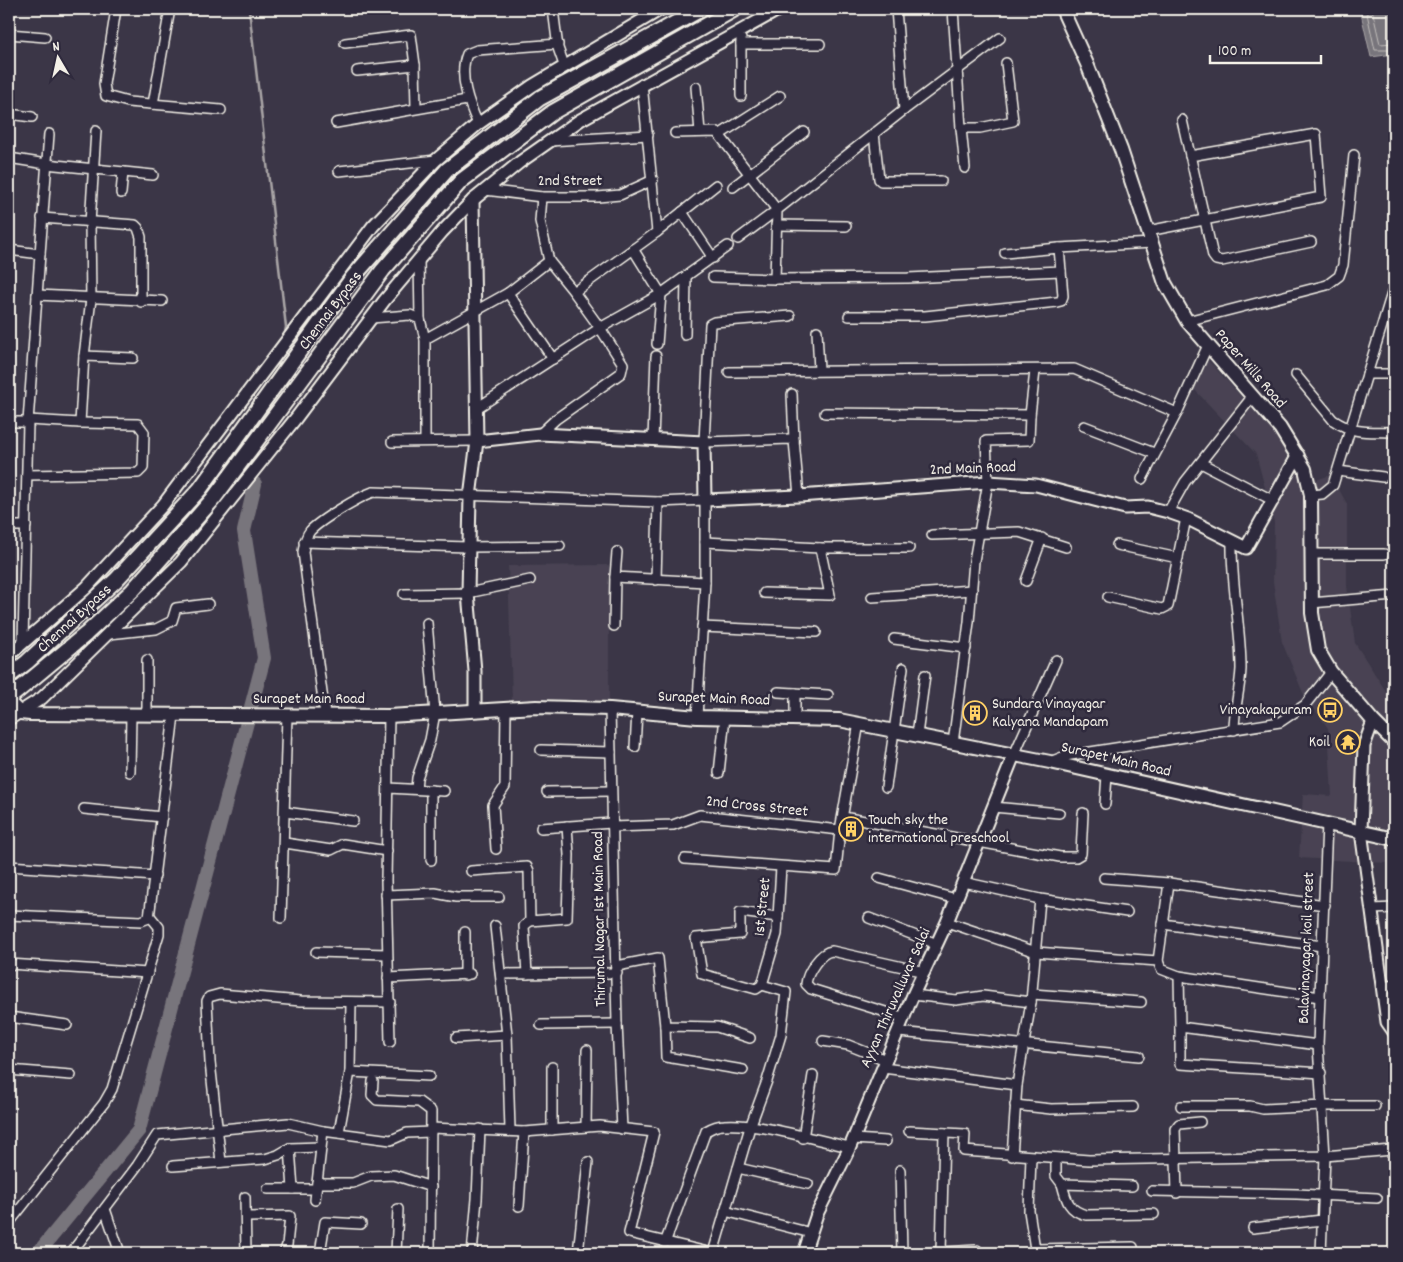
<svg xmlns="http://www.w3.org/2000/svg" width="1403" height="1262" font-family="Dekko,sans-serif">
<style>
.built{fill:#484352}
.green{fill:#534e5c;stroke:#a4a0a2}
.water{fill:#78747b;stroke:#aaa6a7}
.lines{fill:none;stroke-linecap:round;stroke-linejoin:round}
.shore{stroke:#c2bfbc;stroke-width:1}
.stream{stroke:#aaa6a7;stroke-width:2.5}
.river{stroke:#78747b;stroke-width:14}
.minor-casing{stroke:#f4f1e8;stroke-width:12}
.tertiary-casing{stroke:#f4f1e8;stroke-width:15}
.secondary-casing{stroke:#f4f1e8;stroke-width:16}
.trunk-casing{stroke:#f4f1e8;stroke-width:18}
.minor{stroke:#2f2a3d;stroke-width:9}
.tertiary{stroke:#2f2a3d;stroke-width:11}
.secondary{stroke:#2f2a3d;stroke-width:12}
.trunk{stroke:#2f2a3d;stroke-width:14}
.labels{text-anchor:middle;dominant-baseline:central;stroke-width:5;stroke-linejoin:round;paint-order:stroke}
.street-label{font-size:16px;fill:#f4f1e8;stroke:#2f2a3d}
.poi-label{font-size:16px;fill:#f4f1e8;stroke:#2f2a3d;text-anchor:start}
</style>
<rect width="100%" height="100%" fill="#3b3647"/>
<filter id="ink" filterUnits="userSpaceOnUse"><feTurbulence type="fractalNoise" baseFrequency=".02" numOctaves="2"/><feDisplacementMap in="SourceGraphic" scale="10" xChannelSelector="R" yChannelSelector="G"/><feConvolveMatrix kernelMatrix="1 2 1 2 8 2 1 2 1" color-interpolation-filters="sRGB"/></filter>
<g filter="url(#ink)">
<g class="built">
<polygon points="1207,359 1280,439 1299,470 1304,484 1331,475 1347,504 1347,586 1355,643 1387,693 1394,700 1394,811 1387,863 1299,858 1303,794 1332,796 1328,728 1303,693 1282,642 1273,582 1274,522 1256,454 1193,388"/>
<polygon points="609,565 609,703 538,699 512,700 508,566"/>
</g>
<polygon class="green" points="711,9 730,9 460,177 226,476 134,583 9,694 9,680 127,572 358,278 447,173 537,106"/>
<polygon class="water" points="1360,9 1394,9 1394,54 1371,57"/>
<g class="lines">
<g class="shore">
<polyline points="1366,9 1375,50 1394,50"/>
<polyline points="1372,9 1380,44 1394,43"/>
</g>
<g class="stream">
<polyline points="249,9 286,327 284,338"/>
<polyline points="277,372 280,358"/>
<polyline points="269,414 271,399"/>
<polyline points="260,455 263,441"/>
<polyline points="255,484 256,475"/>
</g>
<polyline class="river" points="38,1253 139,1130 264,658 244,531 255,484"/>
<g class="minor-casing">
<g id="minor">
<polyline points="116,9 104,84 106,96 128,102 221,110"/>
<polyline points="553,9 558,48 564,65"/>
<polyline points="896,9 904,110"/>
<polyline points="953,9 961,128 980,128 1013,121 1006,63"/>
<polyline points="9,34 45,37"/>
<polyline points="1000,38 904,110 777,210 775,279 908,278 1061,271 1059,248 1005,253"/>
<polyline points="741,39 741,96"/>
<polyline points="345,43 411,35 415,65 416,108"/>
<polyline points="741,44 820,44"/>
<polyline points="357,71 415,65"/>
<polyline points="696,87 700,132"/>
<polyline points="153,104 170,9"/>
<polyline points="9,114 32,117"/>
<polyline points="1182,120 1213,256 1216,260 1222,261 1311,242"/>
<polyline points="336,123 467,100"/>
<path d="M478,124C469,104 458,76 467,54L477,50L558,44"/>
<polyline points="961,128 965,168"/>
<polyline points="675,133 717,132 777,210 738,239"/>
<polyline points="874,133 879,179 881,181 941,181"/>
<polyline points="719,135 780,96"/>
<polyline points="549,141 648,135"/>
<polyline points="9,158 46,164 153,175"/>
<polyline points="339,171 436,160"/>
<polyline points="733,187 804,132"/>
<polyline points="485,190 542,197 598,197 620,195 653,180"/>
<polyline points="121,193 123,172"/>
<polyline points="542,197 540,221 549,261 574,292 657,232 642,84"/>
<polyline points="682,212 713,258"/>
<polyline points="42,218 135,225 138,228 141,237 141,302"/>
<polyline points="776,225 846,226"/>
<polyline points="1148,231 1321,197 1316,134 1190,156"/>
<polyline points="657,232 716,185"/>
<polyline points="1059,248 1153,243"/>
<polyline points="633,249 661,294 657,344"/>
<polyline points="9,250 40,254 49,134"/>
<polyline points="419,259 420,319"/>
<polyline points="713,277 775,279"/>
<polyline points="574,292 600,328 661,294 728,246"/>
<polyline points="508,293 553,359"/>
<polyline points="37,295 162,301"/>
<polyline points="790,316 714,322 710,324 704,442 790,439 794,440 799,496"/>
<polyline points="849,316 925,316 1057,302 1061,301 1063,296 1061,271"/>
<polyline points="371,318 410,315 420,319 425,339 425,441"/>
<polyline points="1187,321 1327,285 1339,276 1343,265 1354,155"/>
<polyline points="817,331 819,370"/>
<polyline points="685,335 686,277"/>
<polyline points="425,339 508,293 549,261"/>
<polyline points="84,356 133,358"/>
<polyline points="729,372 1074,369 1177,413"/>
<polyline points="1367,374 1394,374"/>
<path d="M1296,375L1333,420C1355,435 1369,431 1394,432"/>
<polyline points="792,394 794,440"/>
<polyline points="477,408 600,328 623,364 621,373 556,419 540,434"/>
<polyline points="825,413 1030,415 1035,371"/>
<polyline points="28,420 80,423 84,356 91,299 90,223 96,131"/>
<polyline points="9,422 28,422 40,254"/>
<polyline points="1084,426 1154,453"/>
<polyline points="653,440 656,356"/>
<polyline points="392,442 477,441"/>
<polyline points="1201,463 1274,501"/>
<polyline points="1338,471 1383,477"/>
<polyline points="27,475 138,473 143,468 144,432 138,424 80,423"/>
<polyline points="1142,479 1177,413 1208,345"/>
<polyline points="1311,495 1322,494 1333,485 1392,293"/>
<polyline points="1168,512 1185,482 1252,397"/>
<polyline points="9,526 26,526"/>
<polyline points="932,535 1019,532 1066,547"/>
<polyline points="304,542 468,547 560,546"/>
<polyline points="705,542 820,548 909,548"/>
<path d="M1232,542C1231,584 1241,626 1241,669C1240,690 1234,709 1234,730"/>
<polyline points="1117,545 1178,558"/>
<polyline points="617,552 615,577 705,582"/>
<polyline points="1313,554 1384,554"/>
<polyline points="656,580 658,502"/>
<polyline points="1026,581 1042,538"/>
<polyline points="764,593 830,595 820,548"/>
<polyline points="404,594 468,593 530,580"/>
<polyline points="872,597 972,590"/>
<polyline points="1108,597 1162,609 1168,606 1186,518"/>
<polyline points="1311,603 1394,596"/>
<polyline points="614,626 615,577"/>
<polyline points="702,627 816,632"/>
<polyline points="109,634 156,629 172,621 176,608 208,604"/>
<polyline points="894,639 966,648"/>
<polyline points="23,642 28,422"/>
<polyline points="147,660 147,715"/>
<polyline points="778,692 828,695"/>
<polyline points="610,709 617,1024 622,1129"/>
<path d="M325,715L303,552C304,545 305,537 310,531C320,520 359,497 373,492L658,502L705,500V582L697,717"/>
<polyline points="389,716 386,880 390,1042"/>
<polyline points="795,719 795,693"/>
<polyline points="917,735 925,675"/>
<polyline points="953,743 969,622 974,561 988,482 986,441 1029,440 1030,415"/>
<polyline points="635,747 637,712"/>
<polyline points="541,750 611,752"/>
<polyline points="1014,755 1056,660"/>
<polyline points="1050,762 1065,756 1280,722 1305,705 1331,672"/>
<polyline points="130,772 131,715"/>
<polyline points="719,773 725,717"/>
<polyline points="886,787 903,668"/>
<polyline points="388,788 444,791"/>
<polyline points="416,789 417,778 430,740 435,713 427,623"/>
<polyline points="431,790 431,860"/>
<polyline points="547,792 611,791"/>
<polyline points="1105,804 1107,775"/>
<polyline points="993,807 1059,813"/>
<polyline points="84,809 162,817"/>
<polyline points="285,812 353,821"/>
<polyline points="843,817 1060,857 1076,857 1081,854 1083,813"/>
<polyline points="613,827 673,825 700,815 840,830"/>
<polyline points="541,828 612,823"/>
<polyline points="285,843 331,850 343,844 387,851"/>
<polyline points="496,849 493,805 505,787 506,709"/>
<polyline points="685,859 836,870 840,830 859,723"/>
<polyline points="9,866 155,876"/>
<polyline points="471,871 527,867 529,871 530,921 567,918 569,855 567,826"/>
<polyline points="879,878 956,899"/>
<polyline points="1104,878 1169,883 1325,905"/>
<polyline points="963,882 1040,899 1127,912"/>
<polyline points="386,895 435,893 456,897 499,897"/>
<polyline points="1372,909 1394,908"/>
<polyline points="9,915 141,921 149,918 174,715"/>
<polyline points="281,918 287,715"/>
<polyline points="869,918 937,944"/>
<polyline points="947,922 1036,952 1158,961 1161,969 1179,976 1320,997"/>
<polyline points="1163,924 1322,946"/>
<polyline points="495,926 507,1035 510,1130"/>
<polyline points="465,932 465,975"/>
<polyline points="316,952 387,954"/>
<polyline points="1158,961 1169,883"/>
<polyline points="9,964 148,973"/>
<polyline points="617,966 658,958 665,1026 717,1027 750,1038"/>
<polyline points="501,974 617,973"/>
<polyline points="527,974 524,926 530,921"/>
<polyline points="1179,976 1180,1027"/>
<polyline points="388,978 470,974"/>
<polyline points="762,985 756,989 702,974 696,938 740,934 740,912 778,917"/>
<polyline points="762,985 777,934 781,867"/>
<polyline points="1384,987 1394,985"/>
<polyline points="1032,994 1141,1002"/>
<polyline points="913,995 956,1000 983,996 1031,1002"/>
<polyline points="9,1017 67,1025"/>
<path d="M905,1018L811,989L806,984C807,973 820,952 832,951L925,972"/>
<polyline points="541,1025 617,1024"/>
<polyline points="665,1026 666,1057 743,1070"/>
<polyline points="899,1032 1139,1056"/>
<polyline points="456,1038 507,1035"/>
<polyline points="823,1041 848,1045 886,1060"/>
<polyline points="1318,1045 1180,1027 1180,1064 1321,1073"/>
<polyline points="552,1067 552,1130"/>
<polyline points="883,1068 1017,1085"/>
<polyline points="9,1070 71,1075"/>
<polyline points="350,1072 429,1076"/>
<polyline points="373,1081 372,1095 377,1100 419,1102 431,1111 430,1253"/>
<polyline points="1015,1105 1051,1109 1133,1107"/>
<polyline points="1181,1106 1250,1106 1263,1109 1323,1106 1375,1106"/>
<polyline points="586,1127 587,1050"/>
<polyline points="431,1128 524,1132 600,1126 654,1132 629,1233 712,1253"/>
<polyline points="909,1131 965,1134 964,1151 1089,1160 1325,1156 1392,1150"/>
<polyline points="339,1132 350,1072 351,1002"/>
<polyline points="803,1138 813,1075"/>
<polyline points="853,1139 886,1141"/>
<polyline points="290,1148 293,1189"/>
<polyline points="1012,1156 1017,1085 1031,1002 1040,899"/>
<polyline points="1031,1157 1029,1211 1035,1249 1133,1247 1133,1253"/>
<polyline points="1056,1158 1056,1176 1062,1184 1132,1186"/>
<polyline points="221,1162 210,1062 207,1001 209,997 220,994 301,1001 390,1002"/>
<polyline points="173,1166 265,1159 278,1155 290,1148 320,1147"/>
<polyline points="738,1168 808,1184"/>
<polyline points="900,1170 902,1253"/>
<polyline points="317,1183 353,1183 371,1176 394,1175 431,1187"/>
<path d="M1062,1184C1066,1200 1069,1211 1086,1215L1154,1214"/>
<polyline points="268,1189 315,1189"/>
<polyline points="1152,1191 1297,1194 1377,1198"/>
<polyline points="1177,1193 1175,1129 1179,1124 1200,1122"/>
<polyline points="245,1197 246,1253"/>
<polyline points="315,1200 323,1131"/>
<polyline points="519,1206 524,1132"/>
<polyline points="105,1209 120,1253"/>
<polyline points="725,1211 811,1233"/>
<polyline points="247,1217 290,1216 287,1245 284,1253"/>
<polyline points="9,1223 104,1103 112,1089 159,934 159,927 150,916"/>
<polyline points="1253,1228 1322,1220"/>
<path d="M665,1243L706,1131C711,1128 717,1125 724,1125C757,1122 815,1140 850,1147"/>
<polyline points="941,1252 944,1133"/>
<polyline points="71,1253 137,1166 157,1135 288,1123 323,1131 391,1140 407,1133 431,1132"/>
<polyline points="320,1253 325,1222 361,1224"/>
<polyline points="396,1253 398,1209"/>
<polyline points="472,1253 477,1199 480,1129"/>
<polyline points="578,1253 588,1162"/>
<polyline points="713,1253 750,1127 767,1081 781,1035 786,992 762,985"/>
<polyline points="926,1253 977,1250"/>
<polyline points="995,1253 1001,1253"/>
<polyline points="1321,1253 1325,1156 1318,1045 1327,824"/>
</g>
</g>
<g class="tertiary-casing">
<g id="tertiary">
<polyline points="473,200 477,441 470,497 468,593 475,671 475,710"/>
<polyline points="477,441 540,434 704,442 705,500 799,496 988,482 1036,485 1125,508 1148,507 1168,512 1188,519 1246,548 1298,455"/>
<polyline points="9,655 86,588 163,505 373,226 436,160 478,124 532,86 661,9"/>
<polyline points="9,719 42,698 181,562 296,418 384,301 442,232 473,200 520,162 580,120 780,9"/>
<polyline points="1373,721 1364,746 1361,831 1387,1022 1394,1032"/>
<polyline points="804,1253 817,1214 850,1147 913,995 947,922 1014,755"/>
</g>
</g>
<g class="secondary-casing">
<g id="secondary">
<polyline points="1062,9 1087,64 1121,150 1165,283 1187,321 1280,428 1305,469 1311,495 1312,613 1318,650 1331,672 1373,721 1394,742"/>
<polyline points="9,702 20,713 30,714 389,716 536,707 610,709 697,717 839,720 1050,762 1394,839"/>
</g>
</g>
<g class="trunk-casing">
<g id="trunk">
<polyline points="9,676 27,662 116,580 200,489 353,277 447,170 540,98 701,9"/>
<polyline points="9,698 86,634 133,590 214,498 383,270 461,181 553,112 735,9"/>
</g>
</g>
<use href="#minor" class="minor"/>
<use href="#tertiary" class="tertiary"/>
<use href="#secondary" class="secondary"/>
<use href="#trunk" class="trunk"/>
</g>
</g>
<defs>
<g id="bus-ring" transform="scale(1.25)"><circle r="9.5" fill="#2f2a3d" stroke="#ffd166" stroke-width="1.5"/><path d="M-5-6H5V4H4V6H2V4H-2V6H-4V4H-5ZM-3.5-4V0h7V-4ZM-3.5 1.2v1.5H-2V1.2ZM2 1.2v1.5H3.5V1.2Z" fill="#ffd166"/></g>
<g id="building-ring" transform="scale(1.25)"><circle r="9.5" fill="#2f2a3d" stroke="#ffd166" stroke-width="1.5"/><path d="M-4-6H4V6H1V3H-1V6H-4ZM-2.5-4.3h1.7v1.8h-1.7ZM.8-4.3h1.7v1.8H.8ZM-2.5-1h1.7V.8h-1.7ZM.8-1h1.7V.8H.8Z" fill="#ffd166"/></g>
<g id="temple-ring" transform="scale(1.25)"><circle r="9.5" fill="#2f2a3d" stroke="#ffd166" stroke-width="1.5"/><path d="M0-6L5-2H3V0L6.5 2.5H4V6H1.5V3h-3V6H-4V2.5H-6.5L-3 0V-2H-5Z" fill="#ffd166"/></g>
</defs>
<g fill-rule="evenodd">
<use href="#bus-ring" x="1330" y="710"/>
<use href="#building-ring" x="975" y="713"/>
<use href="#temple-ring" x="1348" y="742"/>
<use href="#building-ring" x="851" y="829"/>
</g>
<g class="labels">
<g class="street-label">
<text x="570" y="181">2nd Street</text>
<text transform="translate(331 311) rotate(-53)">Chennai Bypass</text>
<text transform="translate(1250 369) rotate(49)">Paper Mills Road</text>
<text transform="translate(973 469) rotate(-2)">2nd Main Road</text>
<text transform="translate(75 619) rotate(-42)">Chennai Bypass</text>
<text x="309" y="699">Surapet Main Road</text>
<text transform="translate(714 699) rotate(2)">Surapet Main Road</text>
<text transform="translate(1116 760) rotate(13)">Surapet Main Road</text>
<text transform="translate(757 807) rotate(6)">2nd Cross Street</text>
<text transform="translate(763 907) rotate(-84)">1st Street</text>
<text transform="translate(600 919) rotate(-91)">Thirumal Nagar 1st Main Road</text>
<text transform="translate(1307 948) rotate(-88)">Balavinayagar koil street</text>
<text transform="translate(896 998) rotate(-66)">Ayyan Thiruvalluvar Salai</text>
</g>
<g class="poi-label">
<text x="992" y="704">Sundara Vinayagar<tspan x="992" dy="18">Kalyana Mandapam</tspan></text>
<text x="1312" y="710" text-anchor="end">Vinayakapuram</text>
<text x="1330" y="742" text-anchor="end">Koil</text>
<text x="868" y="820">Touch sky the<tspan x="868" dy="18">international preschool</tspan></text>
</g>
</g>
<rect width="1403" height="1262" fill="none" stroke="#2f2a3d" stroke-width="30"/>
<rect x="15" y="15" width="1373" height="1232" fill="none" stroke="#f4f1e8" stroke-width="2" filter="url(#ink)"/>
<g transform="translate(58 58) rotate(351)" stroke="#2f2a3d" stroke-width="4" paint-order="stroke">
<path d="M0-4L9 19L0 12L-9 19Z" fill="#f4f1e8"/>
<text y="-8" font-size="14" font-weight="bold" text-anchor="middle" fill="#f4f1e8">N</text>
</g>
<path d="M1210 55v8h111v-8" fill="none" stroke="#f4f1e8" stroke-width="2.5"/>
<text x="1218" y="55" font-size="15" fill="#f4f1e8" stroke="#2f2a3d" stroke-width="4" paint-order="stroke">100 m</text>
</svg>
